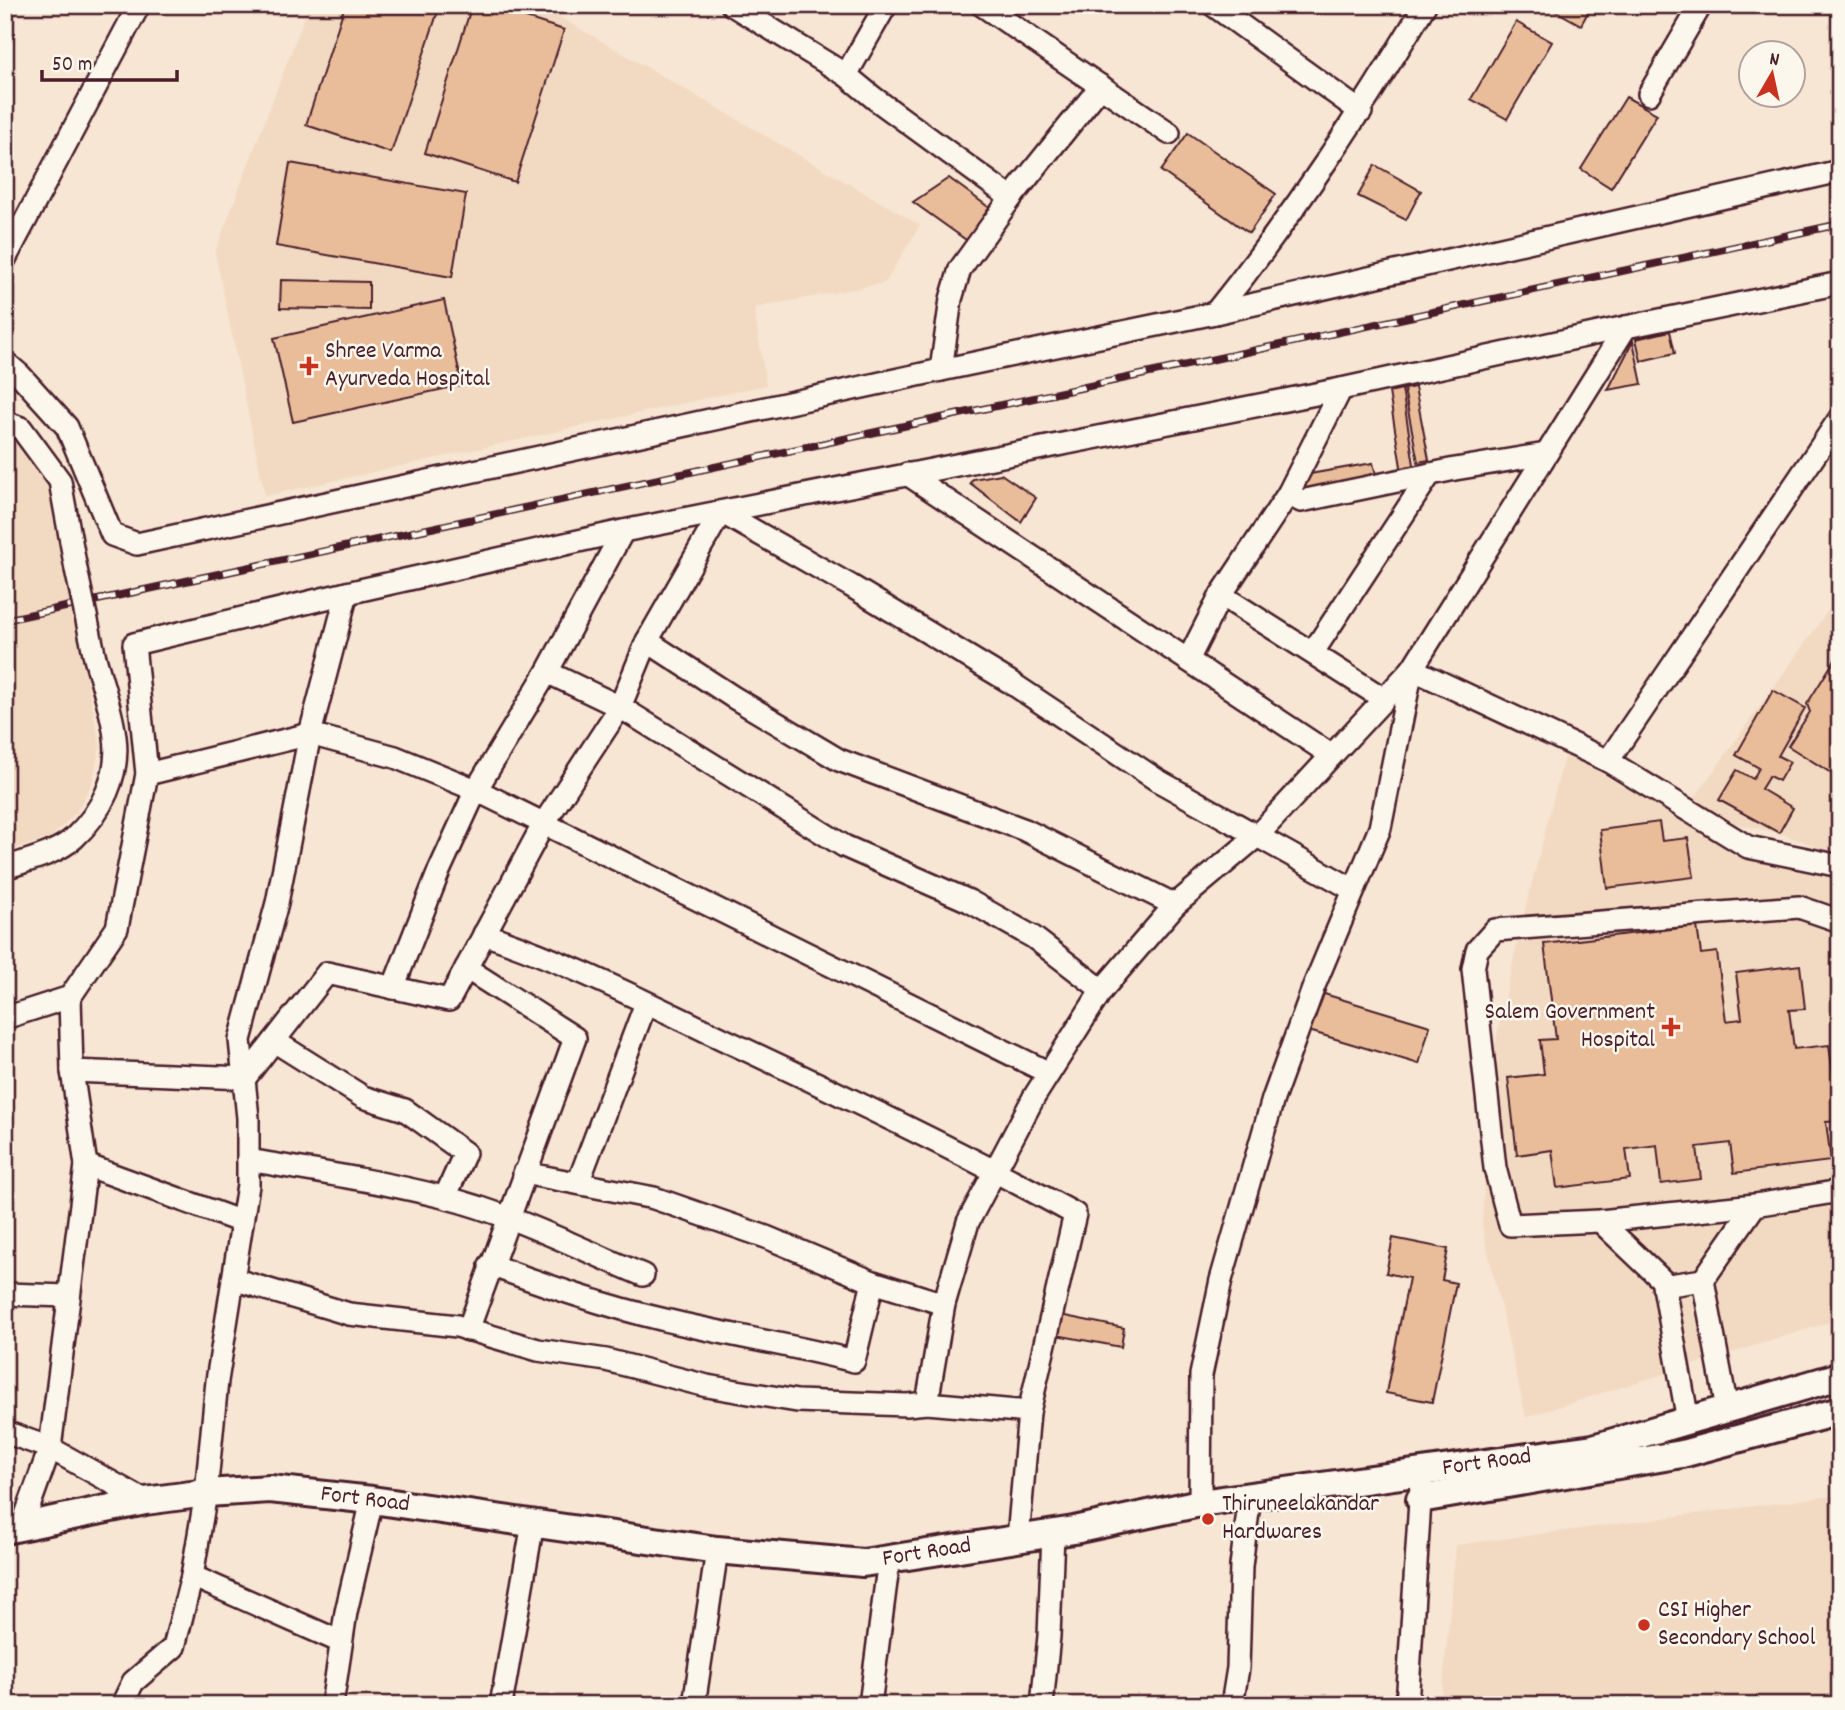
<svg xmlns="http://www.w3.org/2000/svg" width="1845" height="1710" font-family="Dekko,sans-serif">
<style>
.built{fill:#f2dac2}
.building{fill:#eabd9a;stroke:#4a1f2b;stroke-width:2}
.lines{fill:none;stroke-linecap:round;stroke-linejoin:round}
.minor-casing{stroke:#4a1f2b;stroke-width:26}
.major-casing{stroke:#4a1f2b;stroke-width:32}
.minor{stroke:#fbf7ec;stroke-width:21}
.major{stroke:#fbf7ec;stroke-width:26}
.rail-casing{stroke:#4a1f2b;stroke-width:8}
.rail{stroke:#fbf7ec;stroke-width:5;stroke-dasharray:16;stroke-linecap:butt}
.minor-bridge-casing{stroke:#4a1f2b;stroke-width:26;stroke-linecap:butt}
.minor-bridge{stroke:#fbf7ec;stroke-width:21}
.poi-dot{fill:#c8321e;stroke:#fbf7ec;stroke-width:2.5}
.labels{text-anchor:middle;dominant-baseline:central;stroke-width:5;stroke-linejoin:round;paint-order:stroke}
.poi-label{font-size:24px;fill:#4a1f2b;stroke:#fbf7ec;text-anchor:start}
.street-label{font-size:24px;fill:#4a1f2b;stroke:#fbf7ec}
</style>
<rect width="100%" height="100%" fill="#f6e6d3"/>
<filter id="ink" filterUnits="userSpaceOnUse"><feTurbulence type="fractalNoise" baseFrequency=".0143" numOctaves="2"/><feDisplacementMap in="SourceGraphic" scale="14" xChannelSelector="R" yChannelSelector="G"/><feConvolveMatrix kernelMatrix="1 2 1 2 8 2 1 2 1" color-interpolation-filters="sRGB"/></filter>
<g filter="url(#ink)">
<g class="built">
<polygon points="309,5 539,5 920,225 885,283 754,308 766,385 265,496 215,252"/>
<polygon points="5,434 16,440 38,464 50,490 100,746 92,783 76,813 50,838 5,852"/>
<polygon points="1840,594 1840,855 1779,833 1714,819 1693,800"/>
<polygon points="1565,753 1701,830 1840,871 1840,1319 1526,1417 1482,1226 1490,1069 1519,934"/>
<polygon points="1840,1495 1840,1705 1441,1705 1456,1545"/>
</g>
<g class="building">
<polygon points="345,5 440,5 391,153 306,125"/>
<polygon points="472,5 485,5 564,30 515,182 425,153"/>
<polygon points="1545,5 1592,5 1581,25"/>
<polygon points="1516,22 1552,42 1507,119 1471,99"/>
<polygon points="1626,97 1657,114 1611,188 1581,169"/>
<polygon points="1188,133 1276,194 1249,233 1161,171"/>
<polygon points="290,163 466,194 452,277 276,246"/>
<polygon points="1375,165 1421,191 1406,220 1358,196"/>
<polygon points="949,178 991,209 969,242 913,202"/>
<polygon points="281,280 369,282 369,310 280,308"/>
<polygon points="444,300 462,385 293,422 274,338"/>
<polygon points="1670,331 1675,353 1641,361 1636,339"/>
<polygon points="1633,341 1642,384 1608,390"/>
<polygon points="1415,387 1429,460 1418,462 1404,389"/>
<polygon points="1402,389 1415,471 1402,473 1389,392"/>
<polygon points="1373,463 1377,478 1300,494 1310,474"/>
<polygon points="1001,474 1036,498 1021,522 970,483 973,479"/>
<polygon points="1839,653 1840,769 1836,776 1788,746 1810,712 1807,704"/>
<polygon points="1773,690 1805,708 1778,756 1790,762 1779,781 1769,776 1761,789 1793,808 1779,833 1719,800 1737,770 1753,779 1759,768 1736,755"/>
<polygon points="1659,822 1662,841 1688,838 1694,877 1607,888 1600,830"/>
<polygon points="1697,926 1701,954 1717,952 1726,1021 1742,1019 1736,973 1800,965 1805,1009 1789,1010 1794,1049 1829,1045 1834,1081 1840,1080 1840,1094 1835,1094 1838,1121 1826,1122 1831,1161 1734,1173 1730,1143 1697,1147 1701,1179 1661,1184 1657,1145 1626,1149 1630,1179 1557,1188 1552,1150 1517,1155 1508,1078 1544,1074 1540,1040 1556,1039 1544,944"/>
<polygon points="1321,993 1430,1026 1419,1064 1309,1031"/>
<polygon points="1393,1238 1448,1249 1442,1280 1456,1283 1432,1402 1386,1393 1409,1278 1386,1273"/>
<polygon points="1060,1315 1124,1328 1121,1347 1056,1335"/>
</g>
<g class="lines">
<g class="minor-casing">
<g id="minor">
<polyline points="732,5 846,75 874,98 1011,198 960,269 951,299 941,370"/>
<polyline points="982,5 1169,133"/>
<polyline points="1213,5 1361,112"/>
<polyline points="846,75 886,5"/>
<polyline points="1649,94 1701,5"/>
<polyline points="1011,198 1101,86"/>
<polyline points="5,259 139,5"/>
<path d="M1215,313C1294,215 1360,113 1425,5"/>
<polyline points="5,362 20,375 67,427 112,535 137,544 941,370 1215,313 1840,171"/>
<polyline points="5,422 21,428 60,481 76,569"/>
<polyline points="907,474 1331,755"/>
<polyline points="1288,494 1301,501 1455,469 1546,454"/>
<polyline points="1221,595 1384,699"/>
<polyline points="647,641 733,697 839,760 1025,830 1175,905"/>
<polyline points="1313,652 1430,474"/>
<polyline points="1188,660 1221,595 1288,494 1341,389"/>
<polyline points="1412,669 1608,761 1748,847 1840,866"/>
<polyline points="547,672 620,707 844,846 969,901 1033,937 1102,990"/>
<polyline points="1608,761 1840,418"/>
<polyline points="147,774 310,734 395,757 476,790 1049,1073"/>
<path d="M5,868C28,860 56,854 74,838C102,812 120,775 115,737C112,711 102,684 95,658"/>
<path d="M484,934C568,962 647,1003 727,1041C845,1096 962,1152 1075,1214L1029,1412"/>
<polyline points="466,968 575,1038 468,1330"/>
<polyline points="393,988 439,871 476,790 547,672 623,531"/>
<polyline points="5,1018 70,997 117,928 147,774 134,644 347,593 623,531 1341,389 1626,327 1840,283"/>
<polyline points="274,1041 363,1097 405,1110 465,1153 445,1197"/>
<polyline points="72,1071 245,1078 327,973 449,1000 544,823 620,707 647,641 721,512 851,586 1010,682 1157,780 1354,890"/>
<path d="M248,1160C313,1171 379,1181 443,1197C512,1214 578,1248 643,1275"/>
<polyline points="86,1165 242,1222"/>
<polyline points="524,1173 654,1198 766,1237 873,1282 944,1304"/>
<polyline points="578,1183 646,1003"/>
<polyline points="1600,1221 1755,1205"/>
<path d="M490,1265C548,1286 605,1306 665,1320C728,1335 791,1345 854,1361L873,1282"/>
<polyline points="233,1279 349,1314 457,1326 538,1350 606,1360 707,1386 797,1401 907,1405 927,1403 1029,1412 1018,1539"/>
<polyline points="1663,1286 1703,1280"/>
<polyline points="5,1294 68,1296"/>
<polyline points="927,1403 944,1304 968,1222 1034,1097 1102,990 1175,905 1257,836 1412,669 1626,327"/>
<polyline points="1727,1409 1703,1280 1755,1205 1840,1191"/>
<polyline points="1688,1421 1663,1281 1600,1221 1510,1225 1495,1168 1473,969 1477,950 1495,930 1799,907 1840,921"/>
<polyline points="5,1432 50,1448 145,1501"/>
<polyline points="1200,1503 1201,1375 1221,1280 1273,1099 1314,986 1380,828 1412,669"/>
<polyline points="22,1526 50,1448 86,1165 72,1071 70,997"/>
<polyline points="192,1576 341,1642"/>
<polyline points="122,1705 133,1682 174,1647 192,1576 206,1493 217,1381 248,1185 248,1118 240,1040 277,903 310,734 347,593"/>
<polyline points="332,1705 346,1612 372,1500"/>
<polyline points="501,1705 533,1523"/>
<polyline points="694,1705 717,1550"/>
<polyline points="870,1705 889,1559"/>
<polyline points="1042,1705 1049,1636 1053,1533"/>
<polyline points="1232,1705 1238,1668 1241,1566 1250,1496"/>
<polyline points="1407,1705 1421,1485"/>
</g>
</g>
<g class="major-casing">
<g id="major">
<polyline points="1420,1499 1682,1454 1840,1411"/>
<polyline points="5,1530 145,1501 206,1493 270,1489 372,1500 717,1550 863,1563 1074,1530 1200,1503 1593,1448 1840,1376"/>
</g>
</g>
<use href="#minor" class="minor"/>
<use href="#major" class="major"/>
<g class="rail-casing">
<polyline id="rail" points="5,620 1840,224"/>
</g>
<use href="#rail" class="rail"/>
<g class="minor-bridge-casing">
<polyline id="minor-bridge" points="76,569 95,658"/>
</g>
<use href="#minor-bridge" class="minor-bridge"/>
</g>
</g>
<g class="poi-dot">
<path d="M305.5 355.5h7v7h7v7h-7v7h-7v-7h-7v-7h7z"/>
<path d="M1667.5 1016.5h7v7h7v7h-7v7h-7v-7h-7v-7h7z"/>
<circle cx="1208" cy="1519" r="7"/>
<circle cx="1644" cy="1625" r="7"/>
</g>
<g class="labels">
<g class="poi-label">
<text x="325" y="352">Shree Varma<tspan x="325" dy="28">Ayurveda Hospital</tspan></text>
<text x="1655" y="1013" text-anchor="end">Salem Government<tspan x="1655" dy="28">Hospital</tspan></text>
<text x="1222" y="1505">Thiruneelakandar<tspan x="1222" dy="28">Hardwares</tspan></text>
<text x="1658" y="1611">CSI Higher<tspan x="1658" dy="28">Secondary School</tspan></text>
</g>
<g class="street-label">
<text transform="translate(1487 1463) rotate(-8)">Fort Road</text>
<text transform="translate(365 1500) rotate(7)">Fort Road</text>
<text transform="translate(927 1553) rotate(-9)">Fort Road</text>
</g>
</g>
<rect width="1845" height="1710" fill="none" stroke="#fbf7ec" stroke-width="28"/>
<rect x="14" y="14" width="1817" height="1682" fill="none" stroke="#4a1f2b" stroke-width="2.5" filter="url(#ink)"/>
<g transform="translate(1772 74) rotate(9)"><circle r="33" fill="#fbf7ec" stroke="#b4a19f" stroke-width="2"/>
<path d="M0-5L12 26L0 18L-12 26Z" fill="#c8321e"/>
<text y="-10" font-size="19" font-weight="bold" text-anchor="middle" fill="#4a1f2b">N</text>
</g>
<path d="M42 70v10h135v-10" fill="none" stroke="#4a1f2b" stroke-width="3.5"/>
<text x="52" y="70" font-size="21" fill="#4a1f2b" stroke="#fbf7ec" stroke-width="5" paint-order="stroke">50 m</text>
</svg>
